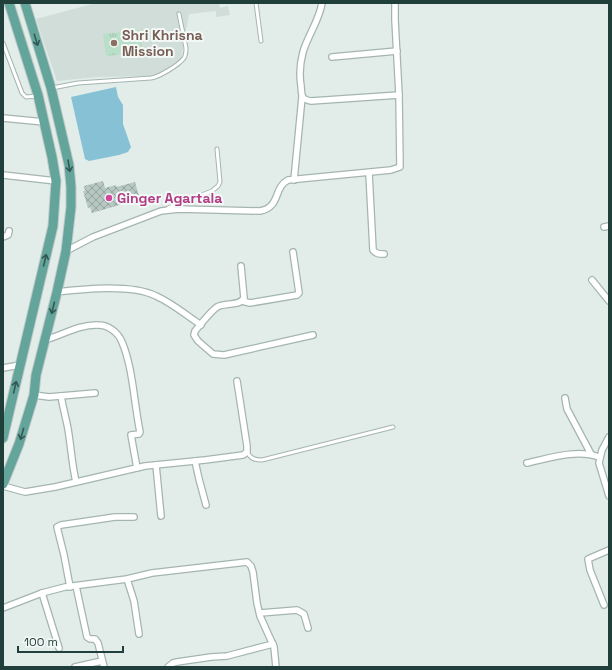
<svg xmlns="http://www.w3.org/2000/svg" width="612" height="670" font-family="'Space Grotesk',sans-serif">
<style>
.built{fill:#d0ddd8}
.park{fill:url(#park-tufts)}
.water{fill:#87c1d5}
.building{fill:url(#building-cross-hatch)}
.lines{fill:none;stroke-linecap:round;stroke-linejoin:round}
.service-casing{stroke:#a4b5b1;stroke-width:5}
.minor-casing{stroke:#a4b5b1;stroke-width:8}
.primary-casing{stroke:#c1c9c8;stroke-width:11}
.service{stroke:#fff;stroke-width:3}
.minor{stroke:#fff;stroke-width:5.5}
.primary{stroke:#64a59b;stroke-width:9}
.oneway{stroke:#325852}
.education-dot{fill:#8d6e63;stroke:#f3f9f7;stroke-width:1.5}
.hotel-dot{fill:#d1479c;stroke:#f3f9f7;stroke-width:1.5}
.labels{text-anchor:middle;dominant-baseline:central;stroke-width:4;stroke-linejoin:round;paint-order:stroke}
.education-label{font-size:14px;font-weight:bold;fill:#785e54;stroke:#f3f9f7;text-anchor:start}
.hotel-label{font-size:14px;font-weight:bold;fill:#b23c85;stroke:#f3f9f7;text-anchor:start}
</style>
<defs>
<pattern id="park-tufts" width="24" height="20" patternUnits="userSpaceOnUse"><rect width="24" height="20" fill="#badfc8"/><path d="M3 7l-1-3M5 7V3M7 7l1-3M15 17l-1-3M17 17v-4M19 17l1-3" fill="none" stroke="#a0c0ad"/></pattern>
<pattern id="building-cross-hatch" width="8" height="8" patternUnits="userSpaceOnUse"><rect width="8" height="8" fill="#b7c8c2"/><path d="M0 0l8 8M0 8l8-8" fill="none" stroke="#94a49f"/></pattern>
</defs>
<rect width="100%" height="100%" fill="#e2ede9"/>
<polygon class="built" points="96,3 219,3 220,8 228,6 230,15 216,17 216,11 189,14 181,59 157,76 97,77 57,81 36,19"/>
<polygon class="park" points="140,30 143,52 106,56 103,34"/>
<polygon class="water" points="116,87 118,97 123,105 123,124 131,147 128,152 119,155 89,161 85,159 71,97"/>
<polygon class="building" points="103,181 105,188 116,185 116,187 135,182 139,196 126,200 126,203 92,213 90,207 88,208 83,191 85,191 84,186"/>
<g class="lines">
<g class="service-casing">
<g id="service">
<polyline points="256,3 261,41"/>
<polyline points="3,43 22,93 26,97 37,96"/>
<path d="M52,88L78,83L151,78C159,77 179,65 184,58C186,55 186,52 186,48L179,14"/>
<polyline points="168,208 212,191 218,186 220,182 217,149"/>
<path d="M247,452C251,459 255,460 262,460L393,427"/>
</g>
</g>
<g class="minor-casing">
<g id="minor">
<path d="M322,3C319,21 308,35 303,52C300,63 299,74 301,86C302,95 300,99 311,101L399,95"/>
<polyline points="332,57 397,51"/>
<polyline points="3,118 44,122"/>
<path d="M369,173L373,250C376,254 379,254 384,254"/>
<polyline points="3,175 56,181"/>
<polyline points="294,180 302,97"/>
<polyline points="604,227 609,226"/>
<polyline points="3,237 8,235 9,231"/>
<path d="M66,251L93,237L161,211L179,209L260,211C281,207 273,188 288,180L391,170L400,167L399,95L395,20V3"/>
<path d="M241,266L244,298C239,307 225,302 217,307C209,313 202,323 195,331L194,335L198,341L213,354L224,355L313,335"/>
<polyline points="592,280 609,301"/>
<path d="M57,292C85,289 131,284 156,296C172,303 186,315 201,325"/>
<polyline points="242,301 250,303 297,295 299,293 293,252"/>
<path d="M45,340C62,335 81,324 98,325C108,325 118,332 122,342C133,368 134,403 140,432L139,434L131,435L137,468"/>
<polyline points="3,368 20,365"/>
<polyline points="34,395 49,397 95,393"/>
<path d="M61,396C63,408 66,418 68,429C71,447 72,465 76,482"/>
<polyline points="565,398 567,409 591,454"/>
<polyline points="609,437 602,450 599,463 609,496"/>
<polyline points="195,461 199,479 206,505"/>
<path d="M527,463C550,458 577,449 599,457"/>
<polyline points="156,465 161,516"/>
<polyline points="3,486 25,492 55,487 145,466 205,460 243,455 247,452 247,446 237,381"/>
<polyline points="127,579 134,601 139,634"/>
<polyline points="76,586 87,637 90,639 95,639 98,643 104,667"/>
<polyline points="70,587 64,555 57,527 61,525 115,517 134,517"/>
<polyline points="42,593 59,648"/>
<polyline points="604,605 590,570 588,559 609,550"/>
<polyline points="3,608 42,593 65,587 127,579 152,573 247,562 251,566 253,572 257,603 260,616 274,647 276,667"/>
<polyline points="260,613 297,610 304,614 308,628"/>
<polyline points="75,667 102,661"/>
<polyline points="168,667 173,663 177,662 211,657 227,656 273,644"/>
</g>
</g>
<g class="primary-casing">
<g id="primary">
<polyline points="3,438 53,226 56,181 52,157 38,95 9,3"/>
<polyline points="3,484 19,444 34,395 36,375 57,292 66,251 71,207 71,187 69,165 51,88 25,3"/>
</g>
</g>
<use href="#service" class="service"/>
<use href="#minor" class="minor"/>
<use href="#primary" class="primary"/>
</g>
<defs><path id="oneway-shaft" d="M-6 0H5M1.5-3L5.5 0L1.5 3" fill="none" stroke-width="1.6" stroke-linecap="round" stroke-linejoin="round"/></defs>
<g class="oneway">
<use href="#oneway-shaft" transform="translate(36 40) rotate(73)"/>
<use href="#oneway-shaft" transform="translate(69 166) rotate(81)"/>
<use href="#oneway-shaft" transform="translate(45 260) rotate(-77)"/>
<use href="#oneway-shaft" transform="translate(53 308) rotate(104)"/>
<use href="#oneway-shaft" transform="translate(15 387) rotate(-77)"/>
<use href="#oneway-shaft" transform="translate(22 434) rotate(106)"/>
</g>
<circle class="education-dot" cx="114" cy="43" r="4"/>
<circle class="hotel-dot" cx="109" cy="198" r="4"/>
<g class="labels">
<g class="education-label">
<text x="122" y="35">Shri Khrisna<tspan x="122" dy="16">Mission</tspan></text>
</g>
<g class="hotel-label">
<text x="117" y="198">Ginger Agartala</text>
</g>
</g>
<rect width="612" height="670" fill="none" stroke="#213f3a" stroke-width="8"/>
<path d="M18 646v6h105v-6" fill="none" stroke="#213f3a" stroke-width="2"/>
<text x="24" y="646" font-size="12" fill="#213f3a" stroke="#f3f9f7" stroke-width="3" paint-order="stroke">100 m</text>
</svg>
